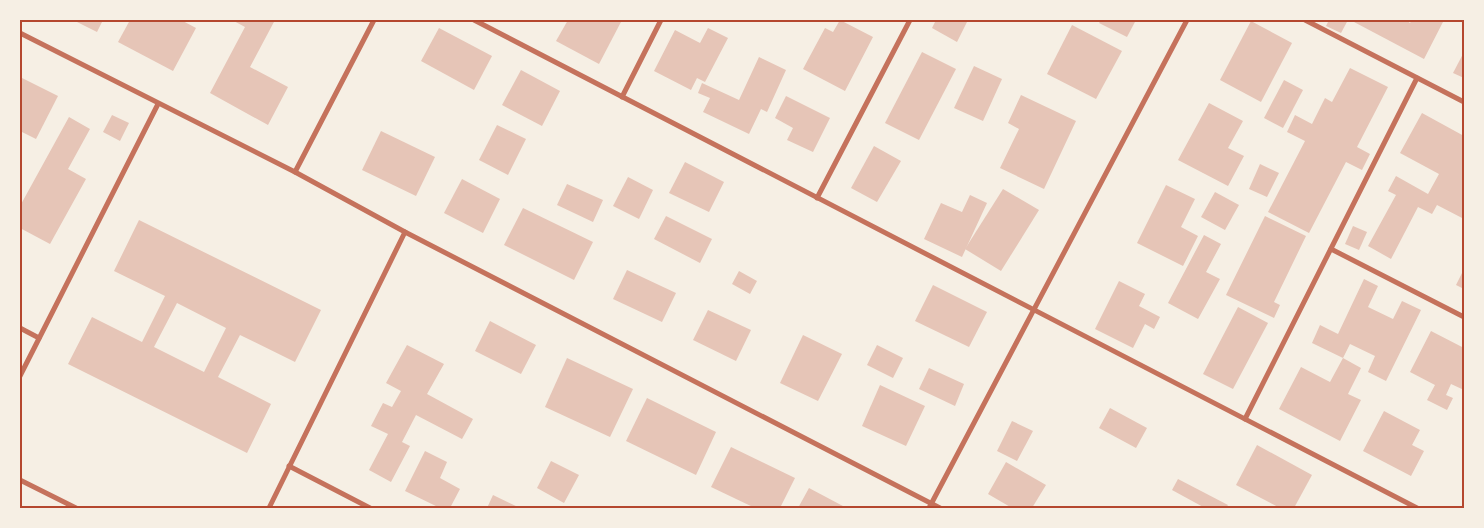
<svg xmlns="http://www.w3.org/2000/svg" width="1484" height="528" font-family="Commissioner,sans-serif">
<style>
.building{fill:#e6c5b7;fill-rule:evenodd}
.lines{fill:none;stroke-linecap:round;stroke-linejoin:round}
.minor{stroke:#c5725c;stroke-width:5}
.neatline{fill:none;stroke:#b5482f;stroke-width:2}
</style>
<rect width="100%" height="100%" fill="#f6efe4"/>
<g class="building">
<polygon points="73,20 103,20 97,32"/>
<polygon points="130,20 181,20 196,28 173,71 118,42"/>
<polygon points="232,20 275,20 250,67 288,87 268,125 210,93 245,27"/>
<polygon points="568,20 622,20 599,64 556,41"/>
<polygon points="840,20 873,37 845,91 803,69 825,28 833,32"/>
<polygon points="936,20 968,20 957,42 932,28"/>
<polygon points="1101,20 1136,20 1127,37 1099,23"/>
<polygon points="1329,20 1348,20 1341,33 1326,26"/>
<polygon points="1355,20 1406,20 1410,23 1412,20 1444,20 1424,59 1354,22"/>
<polygon points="1251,21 1292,43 1261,102 1220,80"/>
<polygon points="1072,25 1122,51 1096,99 1047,74"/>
<polygon points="439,28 492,56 474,90 421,61"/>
<polygon points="708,28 728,38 705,82 697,78 691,90 654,71 675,30 700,43"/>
<polygon points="922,52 956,69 919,140 885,123"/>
<polygon points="1464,52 1464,78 1453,73"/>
<polygon points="759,57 786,70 767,112 761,109 749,134 703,112 710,98 698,93 702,83 739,100"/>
<polygon points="974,66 1002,79 983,121 954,108"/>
<polygon points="1350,68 1388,87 1357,147 1370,154 1362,170 1346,162 1309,233 1268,212 1305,141 1287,132 1295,115 1312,124 1325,98 1332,102"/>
<polygon points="521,70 560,91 542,126 502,105"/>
<polygon points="20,77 58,96 36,139 20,131"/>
<polygon points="1284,80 1303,90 1283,128 1264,118"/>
<polygon points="1021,95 1076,121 1044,189 1000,168 1019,129 1008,123"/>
<polygon points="786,96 830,118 813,152 787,140 793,128 775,118"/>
<polygon points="1209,103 1243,121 1228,148 1244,156 1228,186 1178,160"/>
<polygon points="1422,113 1464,136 1464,219 1437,205 1432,214 1418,207 1391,259 1368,246 1396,195 1388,191 1396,176 1428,194 1439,174 1400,153"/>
<polygon points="112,115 129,123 120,141 103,132"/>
<polygon points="69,117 90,129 68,169 86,179 50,244 20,228 20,206"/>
<polygon points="497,125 526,139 508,175 479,160"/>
<polygon points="381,131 435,157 416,196 362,170"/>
<polygon points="874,146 901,161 877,202 851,188"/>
<polygon points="685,162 724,182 709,212 669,193"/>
<polygon points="1260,164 1279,173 1267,197 1249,189"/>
<polygon points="628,177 653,190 639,219 613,206"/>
<polygon points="462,179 500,199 483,233 444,213"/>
<polygon points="567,184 603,200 593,222 557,205"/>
<polygon points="1166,185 1195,199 1181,227 1198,236 1183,266 1137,243"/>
<polygon points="1003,189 1039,210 1001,271 965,249"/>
<polygon points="1215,192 1239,205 1225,230 1201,217"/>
<polygon points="970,195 987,203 962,257 924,239 941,203 962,212"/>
<polygon points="523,208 593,242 574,280 504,245"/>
<polygon points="666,216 712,239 700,263 654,239"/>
<polygon points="1265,216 1306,236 1274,302 1280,305 1274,318 1226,295"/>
<path d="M139,220L321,310L295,362L240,335L218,377L271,404L247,453L68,364L92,317L142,342L165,296L114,271ZM177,303L226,328L204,372L154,347Z"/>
<polygon points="1353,226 1367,232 1359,250 1345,244"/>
<polygon points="1204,235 1221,244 1206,272 1220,279 1198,319 1168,303"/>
<polygon points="1464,269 1464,289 1456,285"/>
<polygon points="627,270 676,293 662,322 613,299"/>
<polygon points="739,271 757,281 750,294 732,284"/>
<polygon points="1364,279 1378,286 1368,307 1393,319 1402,301 1421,310 1386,381 1368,372 1375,356 1350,344 1343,358 1312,343 1320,325 1338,334"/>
<polygon points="1119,281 1145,294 1139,306 1160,317 1154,329 1145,324 1133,348 1095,329"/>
<polygon points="933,285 987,312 969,347 915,321"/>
<polygon points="1238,307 1268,323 1233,389 1203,374"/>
<polygon points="708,310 751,330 736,361 693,340"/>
<polygon points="490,321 536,345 521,374 475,351"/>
<polygon points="1431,331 1464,348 1464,390 1451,384 1446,395 1453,398 1447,410 1427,400 1435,385 1410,372"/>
<polygon points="803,335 842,354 818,401 780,383"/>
<polygon points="407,345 444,364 427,394 473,419 462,439 416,415 402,442 410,446 391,482 369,470 388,434 371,426 383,403 392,407 401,391 386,383"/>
<polygon points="877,345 903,358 893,378 867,365"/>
<polygon points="567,358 633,389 610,437 545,407"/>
<polygon points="1343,358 1361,368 1348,394 1361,400 1340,441 1279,409 1301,367 1330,382"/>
<polygon points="929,368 964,384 955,406 919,389"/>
<polygon points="880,385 925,406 906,446 862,426"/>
<polygon points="647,398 716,432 696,475 626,441"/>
<polygon points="1110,408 1147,428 1136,448 1099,428"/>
<polygon points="1384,411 1420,430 1412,445 1424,451 1411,476 1363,451"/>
<polygon points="1012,421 1033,431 1017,461 997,451"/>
<polygon points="1257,445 1312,475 1294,508 1280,508 1236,485"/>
<polygon points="731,447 795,478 780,508 755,508 711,487"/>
<polygon points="425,451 447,462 440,478 460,489 450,508 440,508 405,491"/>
<polygon points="551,461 579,475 564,503 537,488"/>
<polygon points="1006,462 1046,485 1032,508 1012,508 988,494"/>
<polygon points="1178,479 1228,505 1226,508 1205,508 1172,490"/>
<polygon points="809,488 841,505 847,508 798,508"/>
<polygon points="493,495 520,508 487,508"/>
</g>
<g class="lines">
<g class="minor">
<polyline points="474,20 1417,508"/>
<polyline points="1305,20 1464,102"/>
<polyline points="20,33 295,172 405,232 940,508"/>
<polyline points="622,97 661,20"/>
<polyline points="295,172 374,20"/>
<polyline points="817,198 910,20"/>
<polyline points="1331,249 1464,317"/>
<polyline points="20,328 39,338"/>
<polyline points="20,376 158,104"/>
<polyline points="1245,419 1417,78"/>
<polyline points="289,466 370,508"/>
<polyline points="20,480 76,508"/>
<polyline points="269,508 405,232"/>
<polyline points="929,508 1187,20"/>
</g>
</g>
<rect width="1484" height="528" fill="none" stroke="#f6efe4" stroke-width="42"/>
<rect x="21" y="21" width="1442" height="486" class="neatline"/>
</svg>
